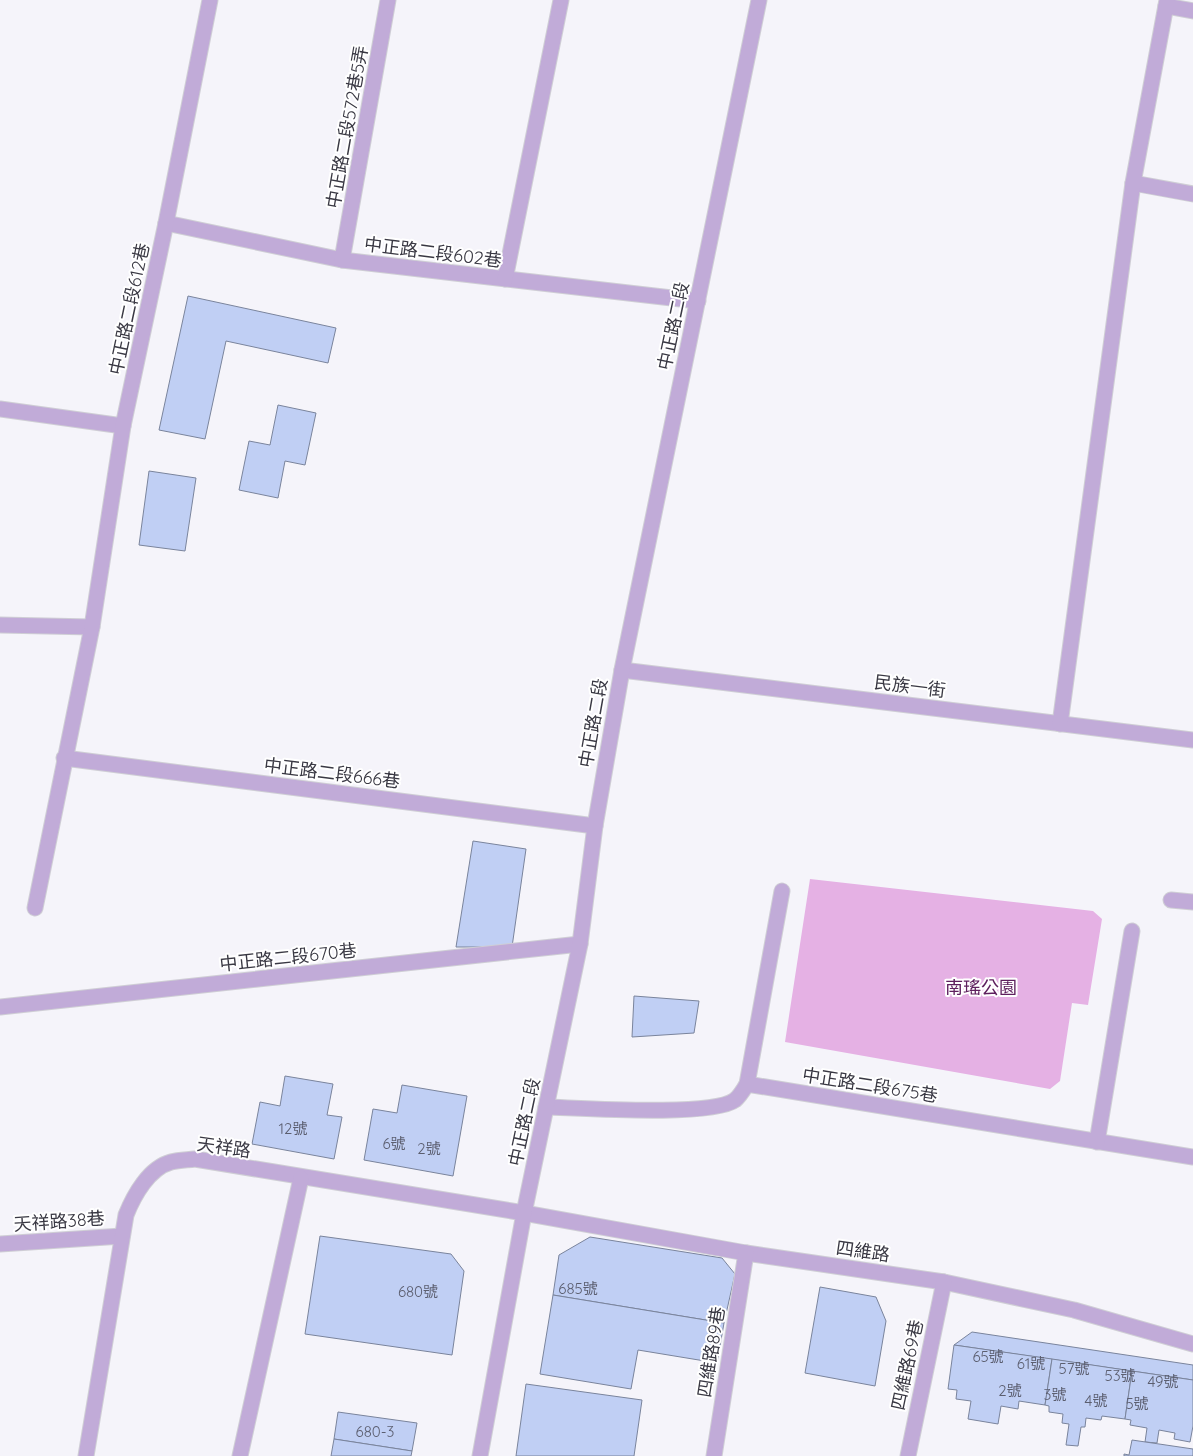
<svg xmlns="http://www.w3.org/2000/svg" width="1193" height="1456" font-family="Quicksand,'Noto Sans TC',sans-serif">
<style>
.green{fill:#e5b1e4}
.building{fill:#c0cff4;stroke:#7a849c}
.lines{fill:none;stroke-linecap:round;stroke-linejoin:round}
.minor-casing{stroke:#cfced5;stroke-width:17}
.minor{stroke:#c1abd8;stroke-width:15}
.labels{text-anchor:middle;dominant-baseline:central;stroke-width:4;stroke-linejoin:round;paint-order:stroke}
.number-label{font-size:15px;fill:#5b5e6f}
.street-label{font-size:18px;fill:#393843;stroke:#fff}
.park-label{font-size:18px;fill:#5e205e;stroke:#fff}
</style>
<rect width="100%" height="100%" fill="#f5f4fa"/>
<polygon class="green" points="810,879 1093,911 1102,919 1088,1005 1072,1003 1060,1081 1050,1089 785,1042"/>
<g class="building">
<polygon points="188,296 336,328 328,363 226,341 205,439 159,430"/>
<polygon points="278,405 316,413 305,465 285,461 278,498 239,490 249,441 270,445"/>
<polygon points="149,471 196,478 185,551 139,545"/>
<polygon points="473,841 526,849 512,947 456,947"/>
<polygon points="634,996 699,1001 694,1033 632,1037"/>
<polygon points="285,1076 333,1084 327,1115 342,1117 334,1159 252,1144 260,1102 280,1106"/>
<polygon points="402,1085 467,1096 453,1176 364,1160 373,1109 397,1113"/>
<polygon points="320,1236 451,1254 464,1271 452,1355 305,1334"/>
<polygon points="590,1237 722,1258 735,1274 724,1323 553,1295 559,1255"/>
<polygon points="820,1287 876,1297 886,1321 875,1386 805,1373"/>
<polygon points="553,1295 724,1323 717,1363 638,1350 631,1389 540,1374"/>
<polygon points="972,1332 1193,1365 1193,1380 954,1345"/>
<polygon points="954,1345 1052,1359 1045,1405 1019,1401 1018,1409 1001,1406 998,1424 968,1419 971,1401 956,1399 957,1390 948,1389"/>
<polygon points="1052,1359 1132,1371 1125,1419 1102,1416 1101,1420 1086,1418 1085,1427 1081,1427 1078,1446 1066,1445 1069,1424 1062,1423 1063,1414 1049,1412 1049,1406 1045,1405"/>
<polygon points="1132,1371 1193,1380 1193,1426 1190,1442 1174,1439 1175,1433 1159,1430 1157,1443 1145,1442 1147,1428 1130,1425 1131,1420 1125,1419"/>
<polygon points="526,1384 642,1400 634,1456 516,1456"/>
<polygon points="338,1412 417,1423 412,1451 334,1439"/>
<polygon points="334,1439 412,1451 411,1456 331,1456"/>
<polygon points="1132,1440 1193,1449 1193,1456 1124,1456 1124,1454 1129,1455"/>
</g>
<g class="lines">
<g class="minor-casing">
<g id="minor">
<polyline points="1166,6 1193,11"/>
<polyline points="1133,183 1193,194"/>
<polyline points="166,223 342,260 698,301"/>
<polyline points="342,260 388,0"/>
<polyline points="505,279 561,0"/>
<polyline points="0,409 123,426"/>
<polyline points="0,625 92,627"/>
<polyline points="622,670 1193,740"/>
<polyline points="1060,724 1133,183 1167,0"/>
<polyline points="64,758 595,826"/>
<polyline points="1171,900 1193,902"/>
<polyline points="35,908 92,627 123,426 166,223 210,0"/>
<polyline points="0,1007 580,944"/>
<polyline points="747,1084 782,891"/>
<path d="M546,1107C581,1108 712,1117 735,1100C740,1096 744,1089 747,1084L1193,1157"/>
<polyline points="1097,1142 1132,931"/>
<polyline points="0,1244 122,1236"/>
<path d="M86,1456L126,1215C134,1195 149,1168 171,1162C179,1160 187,1160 195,1159L524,1213L746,1253L944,1282L1074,1310L1193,1344"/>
<polyline points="240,1456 301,1178"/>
<polyline points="480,1456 524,1213 580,944 595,826 622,670 759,0"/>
<polyline points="714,1456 746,1253"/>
<polyline points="908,1456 944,1282"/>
</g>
</g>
<use href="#minor" class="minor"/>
</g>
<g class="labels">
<g class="number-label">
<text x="293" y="1128">12號</text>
<text x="394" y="1143">6號</text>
<text x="429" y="1148">2號</text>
<text x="578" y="1288">685號</text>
<text x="418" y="1291">680號</text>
<text x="988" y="1356">65號</text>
<text x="1031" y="1363">61號</text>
<text x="1074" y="1368">57號</text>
<text x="1120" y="1375">53號</text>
<text x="1163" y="1381">49號</text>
<text x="1010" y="1390">2號</text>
<text x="1055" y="1394">3號</text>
<text x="1096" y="1400">4號</text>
<text x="1137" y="1403">5號</text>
<text x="375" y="1431">680-3</text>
</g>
<g class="street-label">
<text transform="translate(347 127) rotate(-80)">中正路二段572巷5弄</text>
<text transform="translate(433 252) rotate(7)">中正路二段602巷</text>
<text transform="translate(129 309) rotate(-78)">中正路二段612巷</text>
<text transform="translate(673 326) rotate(-78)">中正路二段</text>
<text transform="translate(910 686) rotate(7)">民族一街</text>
<text transform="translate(593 723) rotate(-80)">中正路二段</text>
<text transform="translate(332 773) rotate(7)">中正路二段666巷</text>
<text transform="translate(288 957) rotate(-6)">中正路二段670巷</text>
<text transform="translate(870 1085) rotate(9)">中正路二段675巷</text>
<text transform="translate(524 1122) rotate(-78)">中正路二段</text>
<text transform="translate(224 1147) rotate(8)">天祥路</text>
<text transform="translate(59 1221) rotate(-4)">天祥路38巷</text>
<text transform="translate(863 1251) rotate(8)">四維路</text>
<text transform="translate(711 1352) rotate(-81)">四維路89巷</text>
<text transform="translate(907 1365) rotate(-78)">四維路69巷</text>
</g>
<g class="park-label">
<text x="981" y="987">南瑤公園</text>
</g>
</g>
</svg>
